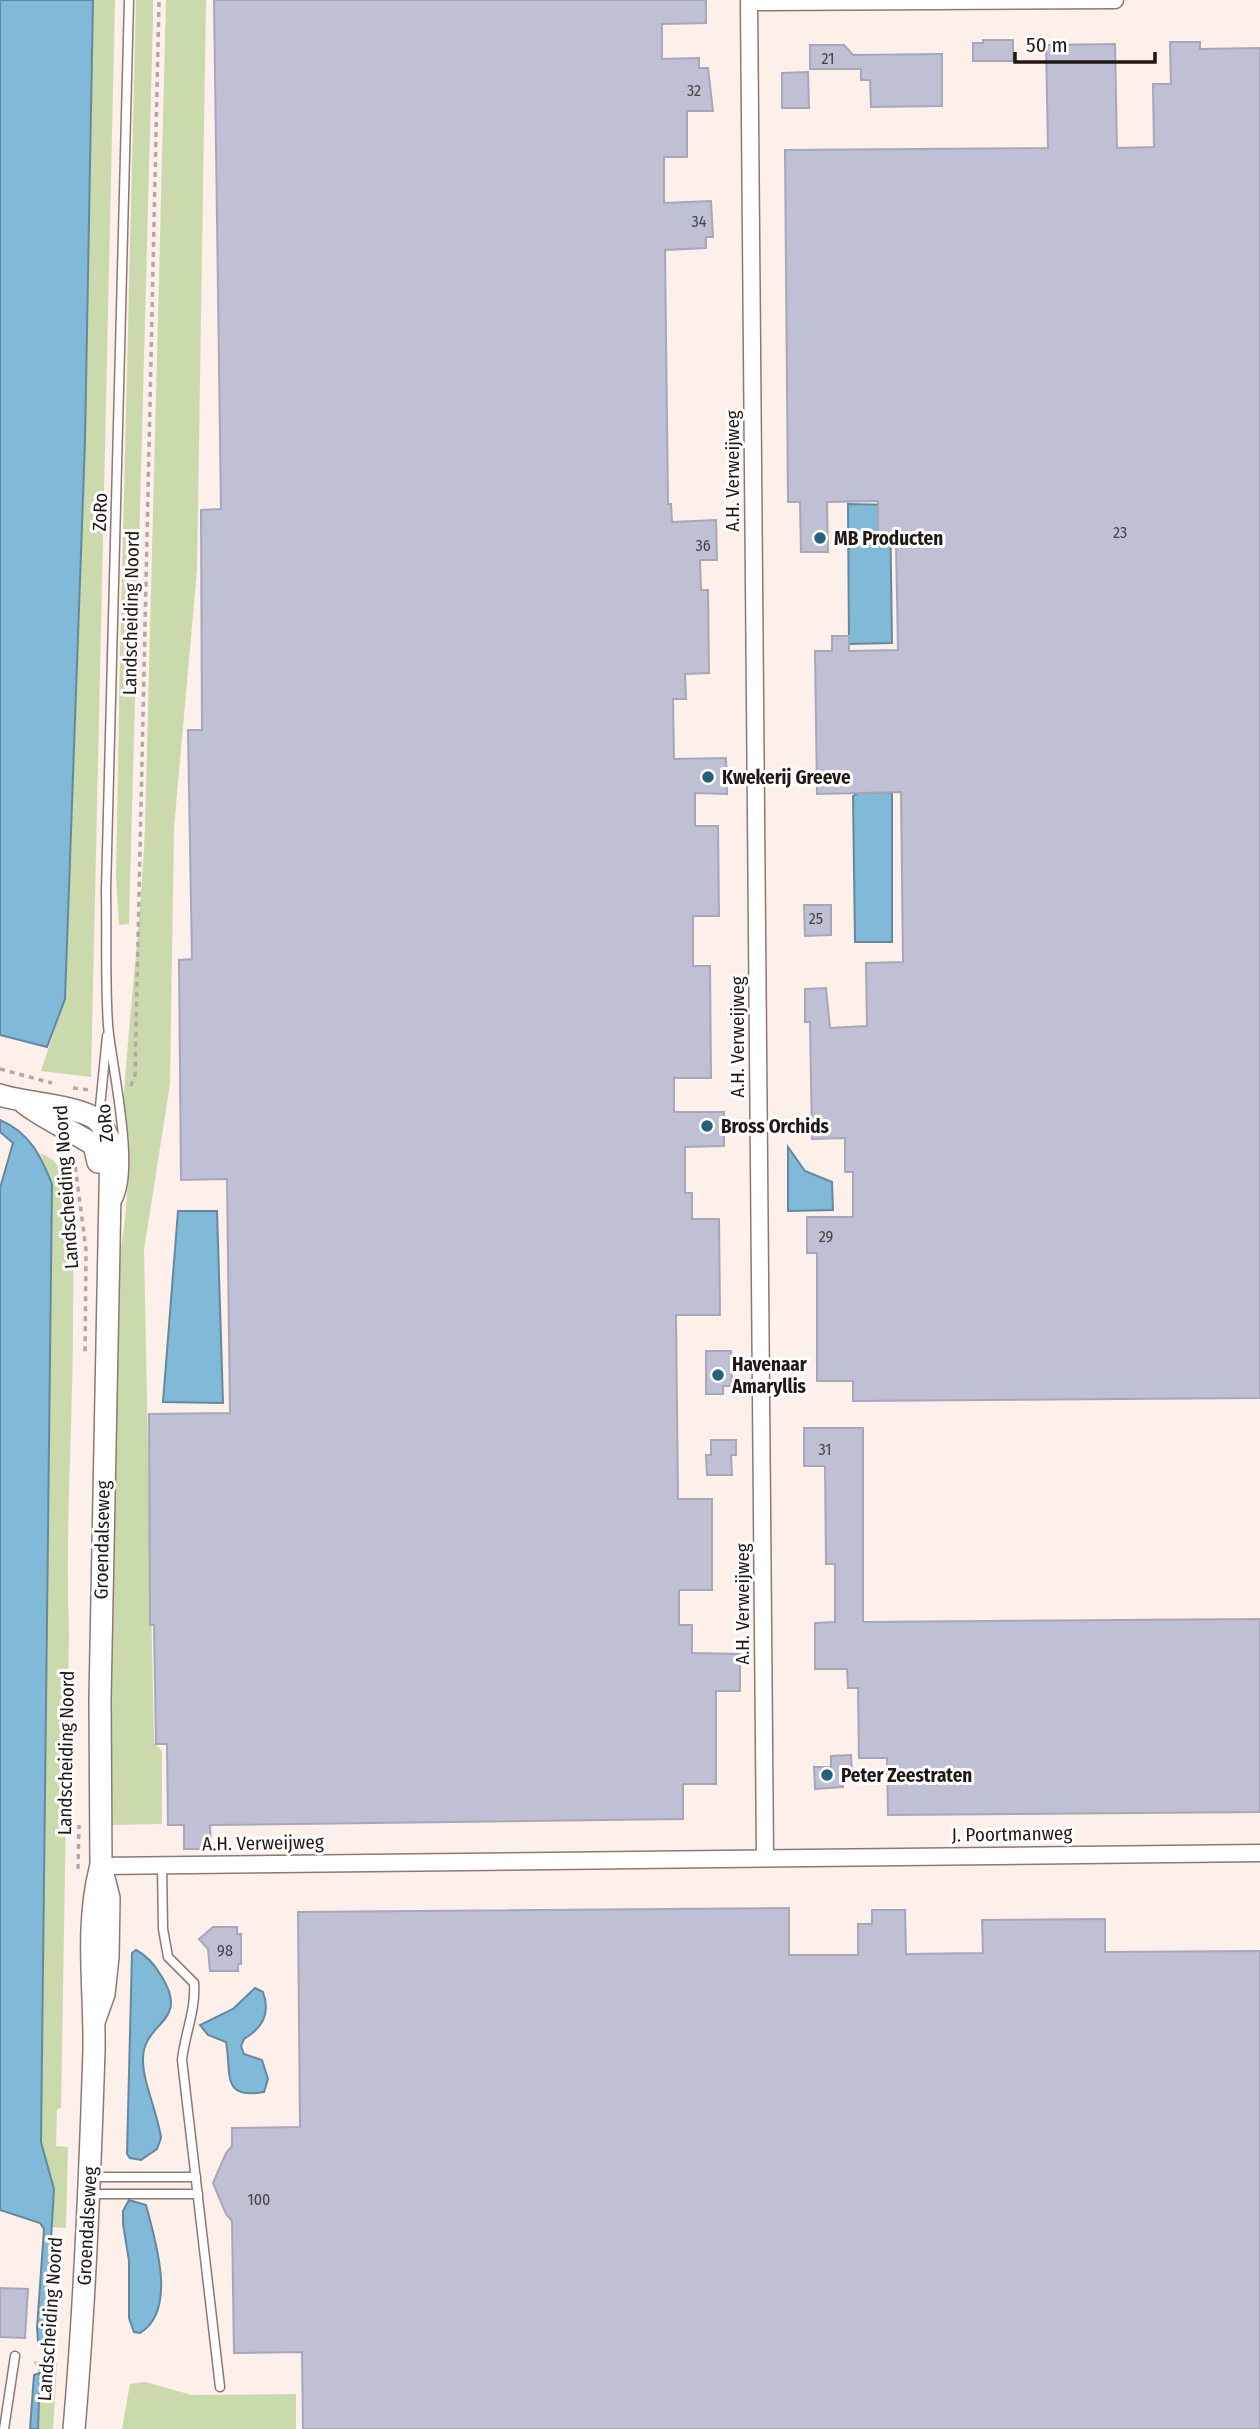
<svg xmlns="http://www.w3.org/2000/svg" width="1260" height="2429" font-family="'Fira Sans Condensed',sans-serif">
<style>
.green{fill:#cbdaac}
.water{fill:#81b9d8;stroke:#64899e;stroke-width:2}
.building{fill:#bfc0d3;stroke:#a6a7ba;stroke-width:2}
.lines{fill:none;stroke-linecap:round;stroke-linejoin:round}
.lane-casing{stroke:#8d7972;stroke-width:11}
.street-casing{stroke:#8d7972;stroke-width:19}
.secondary-casing{stroke:#8d7972;stroke-width:24}
.path{stroke:#b4a8a4;stroke-width:3.5;stroke-dasharray:5 5;stroke-linecap:butt}
.lane{stroke:#fff;stroke-width:8}
.street{stroke:#fff;stroke-width:16}
.secondary{stroke:#fff;stroke-width:21}
.poi-dot{fill:#266179;stroke:#fff;stroke-width:2.5}
.labels{text-anchor:middle;dominant-baseline:central;stroke-width:6;stroke-linejoin:round;paint-order:stroke}
.number-label{font-size:16px;fill:#474244}
.street-label{font-size:19px;fill:#1f1815;stroke:#fff}
.poi-label{font-size:19px;font-weight:bold;fill:#1f1815;stroke:#fff;text-anchor:start}
</style>
<rect width="100%" height="100%" fill="#fdefea"/>
<g class="green">
<polygon points="93,0 115,0 91,1077 41,1071 65,999 85,441"/>
<polygon points="136,0 153,0 153,18 129,924 119,925 116,877 120,658"/>
<path d="M166,0H206L197,570L174,828L170,1084L144,1250L154,1743L162,1751V1824L109,1825L116,1276C125,1232 129,1188 129,1143C128,1125 123,1107 124,1090C131,1002 141,916 145,828Z"/>
<path d="M40,1153C46,1156 54,1159 57,1165C78,1205 73,1274 73,1318C73,1423 65,1528 69,1633L61,2108L57,2109L56,2146L68,2147L66,2228L51,2227L54,2189L41,2142L52,1184Z"/>
<polygon points="33,2361 57,2363 53,2429 38,2429 42,2380"/>
<polygon points="145,2382 192,2395 296,2394 296,2429 122,2429 130,2384"/>
</g>
<g class="water">
<polygon points="0,0 93,0 85,441 65,999 47,1047 0,1035"/>
<polygon points="848,504 890,505 892,643 849,644"/>
<polygon points="892,792 892,942 855,942 853,796 858,793"/>
<path d="M0,1120C30,1133 41,1156 52,1184L41,2142L54,2189L45,2341H38L37,2328L44,2229L40,2223L0,2210V1188L13,1143L0,1132Z"/>
<polygon points="788,1147 805,1171 832,1182 833,1210 788,1211"/>
<polygon points="178,1211 217,1211 223,1403 163,1402"/>
<path d="M136,1950C148,1956 155,1965 162,1977C190,2023 144,2021 143,2058C142,2081 158,2113 161,2138L157,2149L141,2160L130,2158L127,2154L132,1953Z"/>
<path d="M255,1988L263,1992C271,2014 262,2028 244,2039L241,2046L244,2054L262,2060L268,2079L264,2092C220,2100 232,2072 226,2042L208,2035L200,2025L233,2009Z"/>
<path d="M129,2200L146,2205C155,2240 178,2310 140,2333L134,2332L129,2318V2261L123,2224V2211Z"/>
<polygon points="40,2373 38,2429 30,2429 34,2375"/>
</g>
<g class="building">
<polygon points="214,0 706,0 706,23 662,24 662,59 699,58 699,68 708,68 713,111 687,111 687,157 664,157 664,203 711,201 713,237 706,237 706,248 665,250 668,504 671,504 672,522 716,520 717,560 700,560 701,590 708,590 709,673 685,674 686,699 673,699 674,759 726,758 727,794 695,793 695,826 718,826 719,916 693,916 693,966 710,966 711,1078 674,1078 674,1112 724,1112 724,1146 685,1147 685,1193 692,1193 692,1219 719,1219 720,1315 676,1315 678,1499 712,1499 712,1590 679,1590 679,1625 692,1625 692,1653 740,1654 740,1691 716,1691 716,1784 683,1784 683,1819 210,1825 211,1849 184,1849 184,1825 168,1825 167,1744 156,1744 154,1625 150,1625 149,1414 230,1413 227,1179 181,1180 179,960 192,959 188,730 202,730 201,510 221,509"/>
<polygon points="983,40 1013,40 1013,61 973,61 973,43 983,43"/>
<polygon points="1170,42 1200,42 1200,49 1260,48 1260,1398 853,1401 853,1381 817,1381 817,1253 807,1253 807,1217 853,1217 853,1172 845,1172 845,1138 812,1139 810,1022 805,1022 805,989 826,988 830,1028 867,1026 866,963 903,962 901,792 817,794 815,651 832,651 832,636 849,636 849,651 898,650 896,544 878,544 878,501 827,502 828,552 801,552 800,502 788,502 785,150 1048,148 1046,45 1115,44 1117,148 1154,147 1153,84 1171,84"/>
<polygon points="810,45 844,45 853,55 942,54 942,106 871,107 870,80 861,80 861,69 810,69"/>
<polygon points="808,72 809,108 782,108 782,73"/>
<polygon points="804,905 831,905 831,935 805,936"/>
<polygon points="706,1351 731,1351 732,1386 723,1386 723,1394 706,1394"/>
<polygon points="804,1428 863,1428 863,1622 1260,1619 1260,1812 888,1815 887,1758 859,1758 858,1688 848,1688 847,1669 815,1669 815,1623 835,1622 835,1564 826,1564 825,1466 804,1466"/>
<polygon points="711,1440 736,1440 736,1455 731,1455 732,1475 707,1475 706,1455 711,1455"/>
<polygon points="851,1755 852,1774 843,1774 843,1787 815,1789 814,1767 831,1767 831,1756"/>
<polygon points="789,1908 789,1955 858,1955 858,1924 872,1924 872,1910 905,1910 906,1954 983,1953 982,1920 1105,1919 1105,1952 1260,1951 1260,2429 303,2429 302,2352 234,2353 232,2221 226,2214 213,2183 226,2153 232,2146 232,2128 300,2127 298,1912"/>
<polygon points="213,1927 237,1927 237,1934 241,1934 241,1964 238,1964 238,1971 210,1971 208,1949 199,1939"/>
<polygon points="0,2288 28,2289 25,2338 0,2337"/>
</g>
<g class="lines">
<g class="lane-casing">
<g id="lane">
<polyline points="99,1117 107,1036"/>
<path d="M115,1204C138,1176 111,1064 108,1025C105,981 107,936 106,891L129,0"/>
<path d="M162,1866L163,1929L168,1957L194,1983C196,2010 185,2033 182,2060L220,2387"/>
<polyline points="90,2177 196,2177"/>
<polyline points="90,2194 198,2194"/>
<polyline points="4,2429 15,2356"/>
</g>
</g>
<g class="street-casing">
<g id="street">
<polyline points="765,1858 749,2 1115,0"/>
<polyline points="101,1866 1260,1853"/>
</g>
</g>
<g class="secondary-casing">
<g id="secondary">
<path d="M0,1095C22,1103 87,1106 100,1123C104,1128 107,1136 111,1142L100,1699L101,1866L109,1898L108,1957L104,1994L94,2022"/>
<path d="M24,1103C46,1120 71,1130 94,1145L98,1162"/>
<path d="M74,2429C85,2303 90,2177 94,2050C95,1989 85,1929 100,1869"/>
</g>
</g>
<g class="path">
<polyline points="0,1069 52,1083"/>
<polyline points="131,1086 135,1075 159,0"/>
<polyline points="73,1088 90,1090"/>
<polyline points="74,1157 86,1250 85,1355"/>
<polyline points="78,1869 79,1825"/>
</g>
<use href="#lane" class="lane"/>
<use href="#street" class="street"/>
<use href="#secondary" class="secondary"/>
</g>
<g class="poi-dot">
<circle cx="820" cy="538" r="7"/>
<circle cx="708" cy="777" r="7"/>
<circle cx="707" cy="1126" r="7"/>
<circle cx="718" cy="1375" r="7"/>
<circle cx="827" cy="1775" r="7"/>
</g>
<g class="labels">
<g class="number-label">
<text x="828" y="58">21</text>
<text x="694" y="90">32</text>
<text x="699" y="221">34</text>
<text x="1120" y="532">23</text>
<text x="703" y="545">36</text>
<text x="816" y="918">25</text>
<text x="826" y="1236">29</text>
<text x="825" y="1449">31</text>
<text x="225" y="1950">98</text>
<text x="259" y="2199">100</text>
</g>
<g class="street-label">
<text transform="translate(732 471) rotate(-90)">A.H. Verweijweg</text>
<text transform="translate(100 512) rotate(-88)">ZoRo</text>
<text transform="translate(131 613) rotate(-89)">Landscheiding Noord</text>
<text transform="translate(737 1037) rotate(-90)">A.H. Verweijweg</text>
<text transform="translate(105 1123) rotate(-95)">ZoRo</text>
<text transform="translate(66 1187) rotate(-94)">Landscheiding Noord</text>
<text transform="translate(102 1540) rotate(-89)">Groendalseweg</text>
<text transform="translate(742 1604) rotate(-90)">A.H. Verweijweg</text>
<text transform="translate(66 1753) rotate(-89)">Landscheiding Noord</text>
<text transform="translate(1012 1834) rotate(-1)">J. Poortmanweg</text>
<text transform="translate(263 1843) rotate(-1)">A.H. Verweijweg</text>
<text transform="translate(87 2226) rotate(-87)">Groendalseweg</text>
<text transform="translate(50 2319) rotate(-86)">Landscheiding Noord</text>
</g>
<g class="poi-label">
<text x="834" y="538">MB Producten</text>
<text x="722" y="777">Kwekerij Greeve</text>
<text x="721" y="1126">Bross Orchids</text>
<text x="732" y="1364">Havenaar<tspan x="732" dy="22">Amaryllis</tspan></text>
<text x="841" y="1775">Peter Zeestraten</text>
</g>
</g>
<path d="M1015 52v10h140v-10" fill="none" stroke="#1f1815" stroke-width="3.5"/>
<text x="1026" y="52" font-size="21" fill="#1f1815" stroke="#ffffff" stroke-width="5" paint-order="stroke">50 m</text>
</svg>
